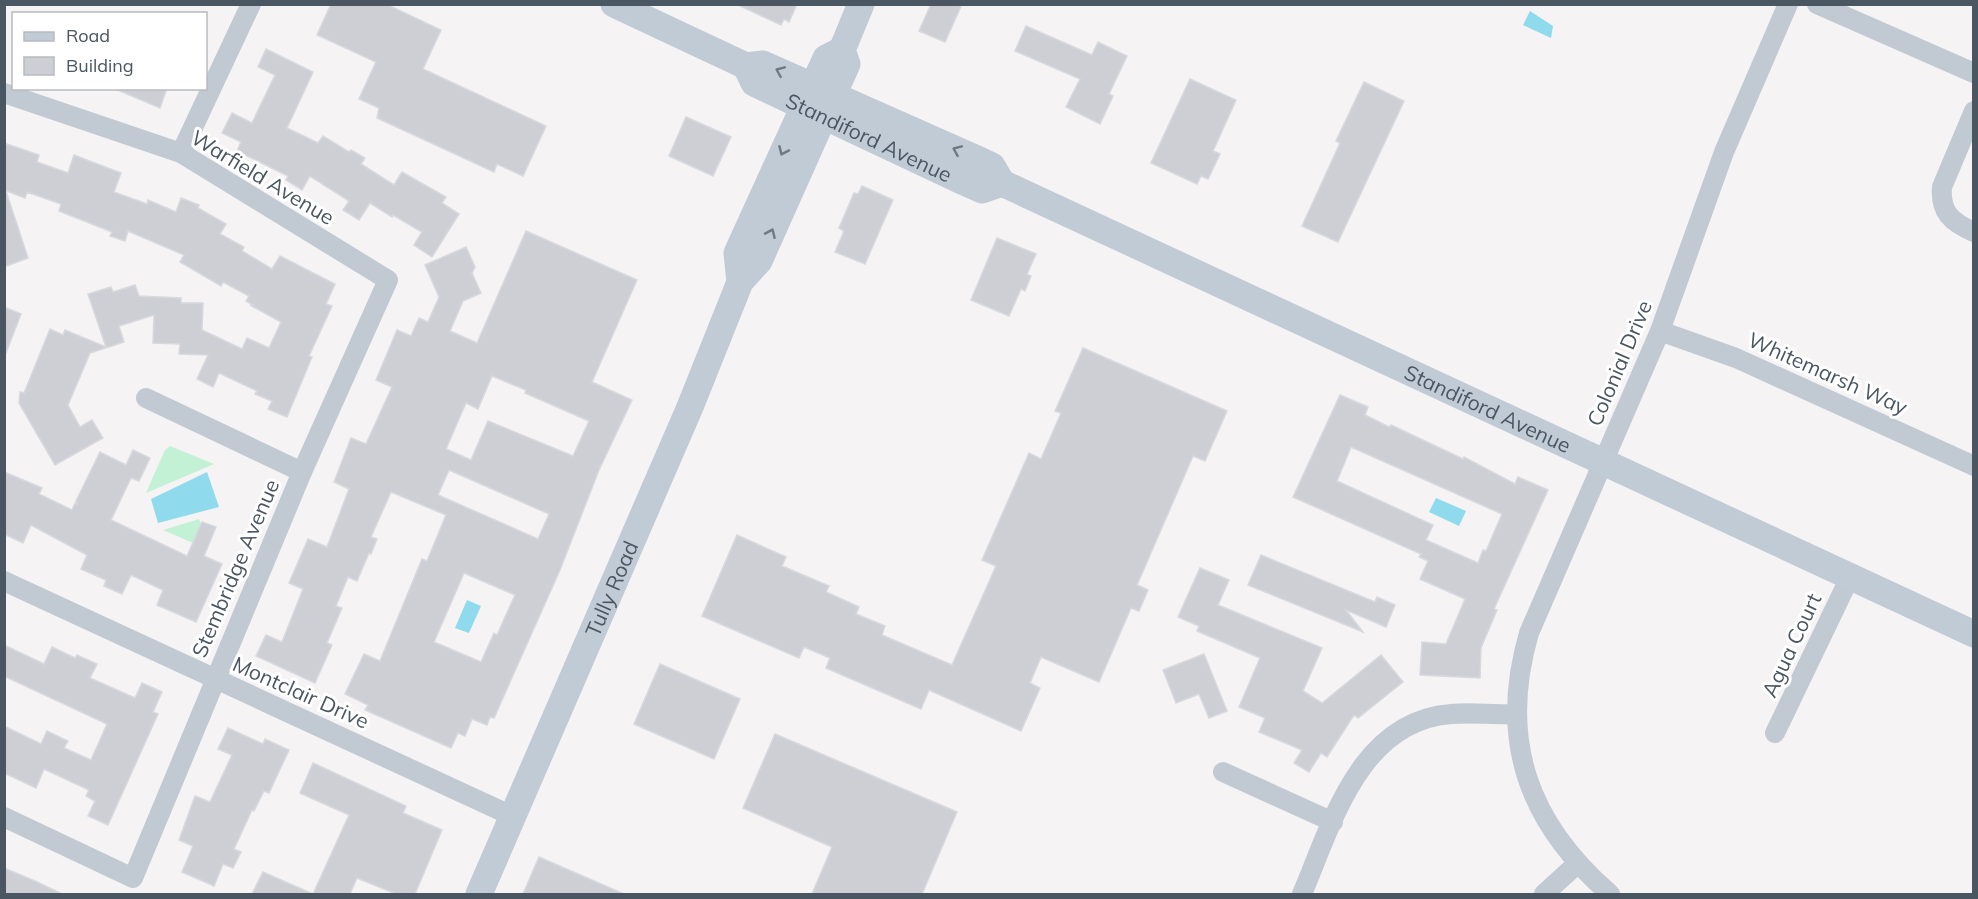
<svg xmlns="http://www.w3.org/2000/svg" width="1978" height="899" font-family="Mulish,sans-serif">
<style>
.green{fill:#c3f1d5}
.water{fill:#90daee}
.building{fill:#cdcfd5;stroke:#d7d9de;stroke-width:1.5;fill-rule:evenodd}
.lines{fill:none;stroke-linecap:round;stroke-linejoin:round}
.street{stroke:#c1cad2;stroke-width:20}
.secondary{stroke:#c1cbd6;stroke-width:27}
.oneway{stroke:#6e7984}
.labels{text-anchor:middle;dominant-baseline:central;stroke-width:6;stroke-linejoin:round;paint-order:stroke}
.street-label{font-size:21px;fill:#4a5661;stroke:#fff}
</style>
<rect width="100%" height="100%" fill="#f5f3f3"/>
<g class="green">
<polygon points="170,446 214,464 146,493 165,450"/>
<polygon points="199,519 201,524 193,543 163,530"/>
</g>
<g class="water">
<polygon points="1530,11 1553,26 1551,38 1523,25"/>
<polygon points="207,472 219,507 158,523 151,499"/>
<polygon points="1436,498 1466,511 1459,526 1429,512"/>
<polygon points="467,600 481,606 469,633 455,628"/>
</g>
<g class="building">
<polygon points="331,4 386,4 441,30 423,69 546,126 523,176 497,164 494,172 377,118 379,108 359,99 376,62 317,35"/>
<polygon points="736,4 797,4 789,22 784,19 781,25"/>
<polygon points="931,4 962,4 945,42 919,31"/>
<polygon points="1026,26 1092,55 1098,42 1127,56 1109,94 1113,96 1100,124 1066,107 1080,79 1015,51"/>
<polygon points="266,49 313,72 287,128 318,143 323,136 349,152 351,150 365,158 361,164 394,185 402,172 446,197 442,203 459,214 432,257 414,245 422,232 393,215 392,217 370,203 359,220 343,210 349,201 310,176 302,190 286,180 288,176 237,151 241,142 222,133 232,113 252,123 275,75 258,67"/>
<polygon points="1190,79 1236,100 1213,151 1220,154 1208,179 1201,176 1197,184 1151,163"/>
<polygon points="1364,82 1404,101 1338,242 1302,226 1340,143 1336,141"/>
<polygon points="113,88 167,88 160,108"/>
<polygon points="686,117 731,137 713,176 669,156"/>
<polygon points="4,143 39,155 37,162 68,173 74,155 121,173 114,192 147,204 148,200 176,212 181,198 199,205 198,208 226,224 220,234 244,247 242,251 272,269 280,256 335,284 326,304 332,306 309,356 312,357 287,417 268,409 272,401 255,394 257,391 219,373 213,387 197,379 208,355 179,354 180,344 153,343 154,315 119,326 124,342 90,353 68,405 80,427 92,420 103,438 55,465 19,403 20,392 24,393 50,329 63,335 65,330 106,347 88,294 111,287 113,292 135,285 139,296 181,298 181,303 203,303 202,330 242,349 247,338 269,348 281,322 250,305 253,305 246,301 249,296 223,282 221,286 180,262 184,255 128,231 125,241 110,236 112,232 59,211 61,204 27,192 25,198 4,190"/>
<polygon points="862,186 893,200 865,264 835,252 844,231 839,228 854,193 858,194"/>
<polygon points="6,191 28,258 4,267 4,192"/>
<path d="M526,231L637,280L592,382L632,400L599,470L560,570L494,718L490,717L487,725L472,719L465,736L458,733L451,748L365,710L368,705L345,694L364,654L380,661L422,559L427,561L446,515L391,492L371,537L377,539L371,554L369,553L357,581L348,577L336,606L342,608L327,643L332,645L315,683L256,656L266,635L282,642L303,589L289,583L308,539L327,547L349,489L334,482L351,438L366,444L392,387L376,380L397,330L411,336L419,318L428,322L439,297L425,265L466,247L475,267L472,273L481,293L463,301L450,331L477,343ZM492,376L526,390L525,393L589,421L573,456L488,421L471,460L446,449L466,403L478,409ZM449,470L549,514L538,539L438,495ZM464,573L515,595L497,635L494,633L481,662L434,642Z"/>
<polygon points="997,238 1036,254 1027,274 1031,276 1025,291 1021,289 1009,316 971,300"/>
<polygon points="4,307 21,314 6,353 4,353"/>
<polygon points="1083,348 1227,411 1205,461 1193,456 1137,585 1148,590 1139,611 1131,608 1099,682 1041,657 1030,683 1040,688 1021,731 929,690 921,709 826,668 830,658 804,647 799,658 702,616 737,535 786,557 782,566 829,586 826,592 859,607 856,614 885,626 882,635 952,665 996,566 982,560 1029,453 1041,459 1061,413 1055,411"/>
<path d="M1340,395L1368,407L1365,415L1389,427L1391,425L1463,459L1464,457L1515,484L1518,477L1548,490L1494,609L1497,610L1481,648L1480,678L1420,675L1422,642L1446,644L1465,599L1420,579L1428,561L1419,557L1421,554L1293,497ZM1351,447L1502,514L1486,551L1483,550L1478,563L1426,540L1433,525L1337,481Z"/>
<polygon points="133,450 150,458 139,481 131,478 111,520 187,556 202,522 216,527 204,556 222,564 196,622 157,605 163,590 131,575 122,594 104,586 106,580 81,569 87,555 31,525 23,543 4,534 4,472 42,488 39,494 72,510 75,503 77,504 76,501 100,452 126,465"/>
<polygon points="1261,555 1375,602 1377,597 1395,605 1386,627 1346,610 1363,632 1248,585"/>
<polygon points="1200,568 1229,580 1218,605 1322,648 1303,691 1322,703 1381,655 1403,682 1358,718 1354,715 1327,757 1321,753 1309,772 1294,763 1302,750 1259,732 1265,718 1239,707 1260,658 1197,631 1199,626 1178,617"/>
<polygon points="4,645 44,664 52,647 75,658 77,655 97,664 90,678 135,698 142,683 162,692 153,712 158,714 108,825 88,816 95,801 86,796 89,790 44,769 36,788 4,773 4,726 41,744 47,731 68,741 64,748 91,760 107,724 4,676"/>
<polygon points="1204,654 1227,711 1209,718 1199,694 1176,703 1163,670"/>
<polygon points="660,664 740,699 714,759 634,724"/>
<polygon points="228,728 263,744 265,739 289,750 269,793 264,791 254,811 252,810 234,849 241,852 233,868 223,864 214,886 182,872 193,846 179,840 195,796 210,802 232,755 218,749"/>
<polygon points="775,734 957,812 922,894 812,894 832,847 743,808"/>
<polygon points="313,763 406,806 403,813 442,830 415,894 396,894 357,878 350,894 252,894 263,872 313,894 349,815 300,793"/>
<polygon points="539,857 624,894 523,894"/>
<polygon points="4,868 35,881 62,894 4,894"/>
</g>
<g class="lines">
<g class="street">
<polyline points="1817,4 1974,73"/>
<polyline points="4,93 181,153 388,280 302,472 133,878 4,817"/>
<path d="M1974,111L1942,187C1940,212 1951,222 1974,232"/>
<polyline points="181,153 251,4"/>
<polyline points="1660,331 1736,358 1974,466"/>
<polyline points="146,398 302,472"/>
<polyline points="4,581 512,816"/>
<polyline points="1775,733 1850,577"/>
<polyline points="1223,772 1333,822"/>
<path d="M1302,894C1332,824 1359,721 1451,714C1472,712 1494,715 1516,714"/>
<polyline points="1544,894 1577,864"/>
<path d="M1610,894C1528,823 1498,740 1529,633L1660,331L1724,152L1788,4"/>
</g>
<g class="secondary">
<path id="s1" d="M614,4L746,66L763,64L975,158L992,166L1002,183L1974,634"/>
<path id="s2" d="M746,66L754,83L964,182L982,190L1002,183"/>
<polyline points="740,282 737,253 826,58 842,50"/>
<path id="s3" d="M479,894L690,407L740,282L759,261L847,64L842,50L861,4"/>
</g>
</g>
<defs><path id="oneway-chevron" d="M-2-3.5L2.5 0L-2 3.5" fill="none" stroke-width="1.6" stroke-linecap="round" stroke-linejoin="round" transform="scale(1.5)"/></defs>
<g class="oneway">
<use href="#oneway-chevron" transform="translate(780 71) rotate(-157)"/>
<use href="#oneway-chevron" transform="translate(957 150) rotate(-156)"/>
<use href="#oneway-chevron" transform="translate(783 151) rotate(114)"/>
<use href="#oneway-chevron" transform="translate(771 233) rotate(-66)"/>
</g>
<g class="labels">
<g class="street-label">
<text stroke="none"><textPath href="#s2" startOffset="146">Standiford Avenue</textPath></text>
<text transform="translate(263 177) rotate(31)">Warfield Avenue</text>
<text transform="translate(1619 363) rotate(-67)">Colonial Drive</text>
<text transform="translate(1828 373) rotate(24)">Whitemarsh Way</text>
<text stroke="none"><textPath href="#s1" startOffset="969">Standiford Avenue</textPath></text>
<text transform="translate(235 568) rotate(-67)">Stembridge Avenue</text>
<text stroke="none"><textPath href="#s3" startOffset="333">Tully Road</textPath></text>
<text transform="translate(1791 645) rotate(-65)">Agua Court</text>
<text transform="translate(301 692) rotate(24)">Montclair Drive</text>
</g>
</g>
<rect width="1978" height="899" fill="none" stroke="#4a5661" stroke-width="12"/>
<rect x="12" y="12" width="195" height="78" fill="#ffffff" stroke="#b7bbc0" stroke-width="1.5"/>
<rect x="24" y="32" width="30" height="9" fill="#c1cbd6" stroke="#b7bbc0" stroke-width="1.5"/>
<text x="66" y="42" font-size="18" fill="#4a5661">Road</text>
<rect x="24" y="57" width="30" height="18" fill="#cdcfd5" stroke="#b7bbc0" stroke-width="1.5"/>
<text x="66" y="72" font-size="18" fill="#4a5661">Building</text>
</svg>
